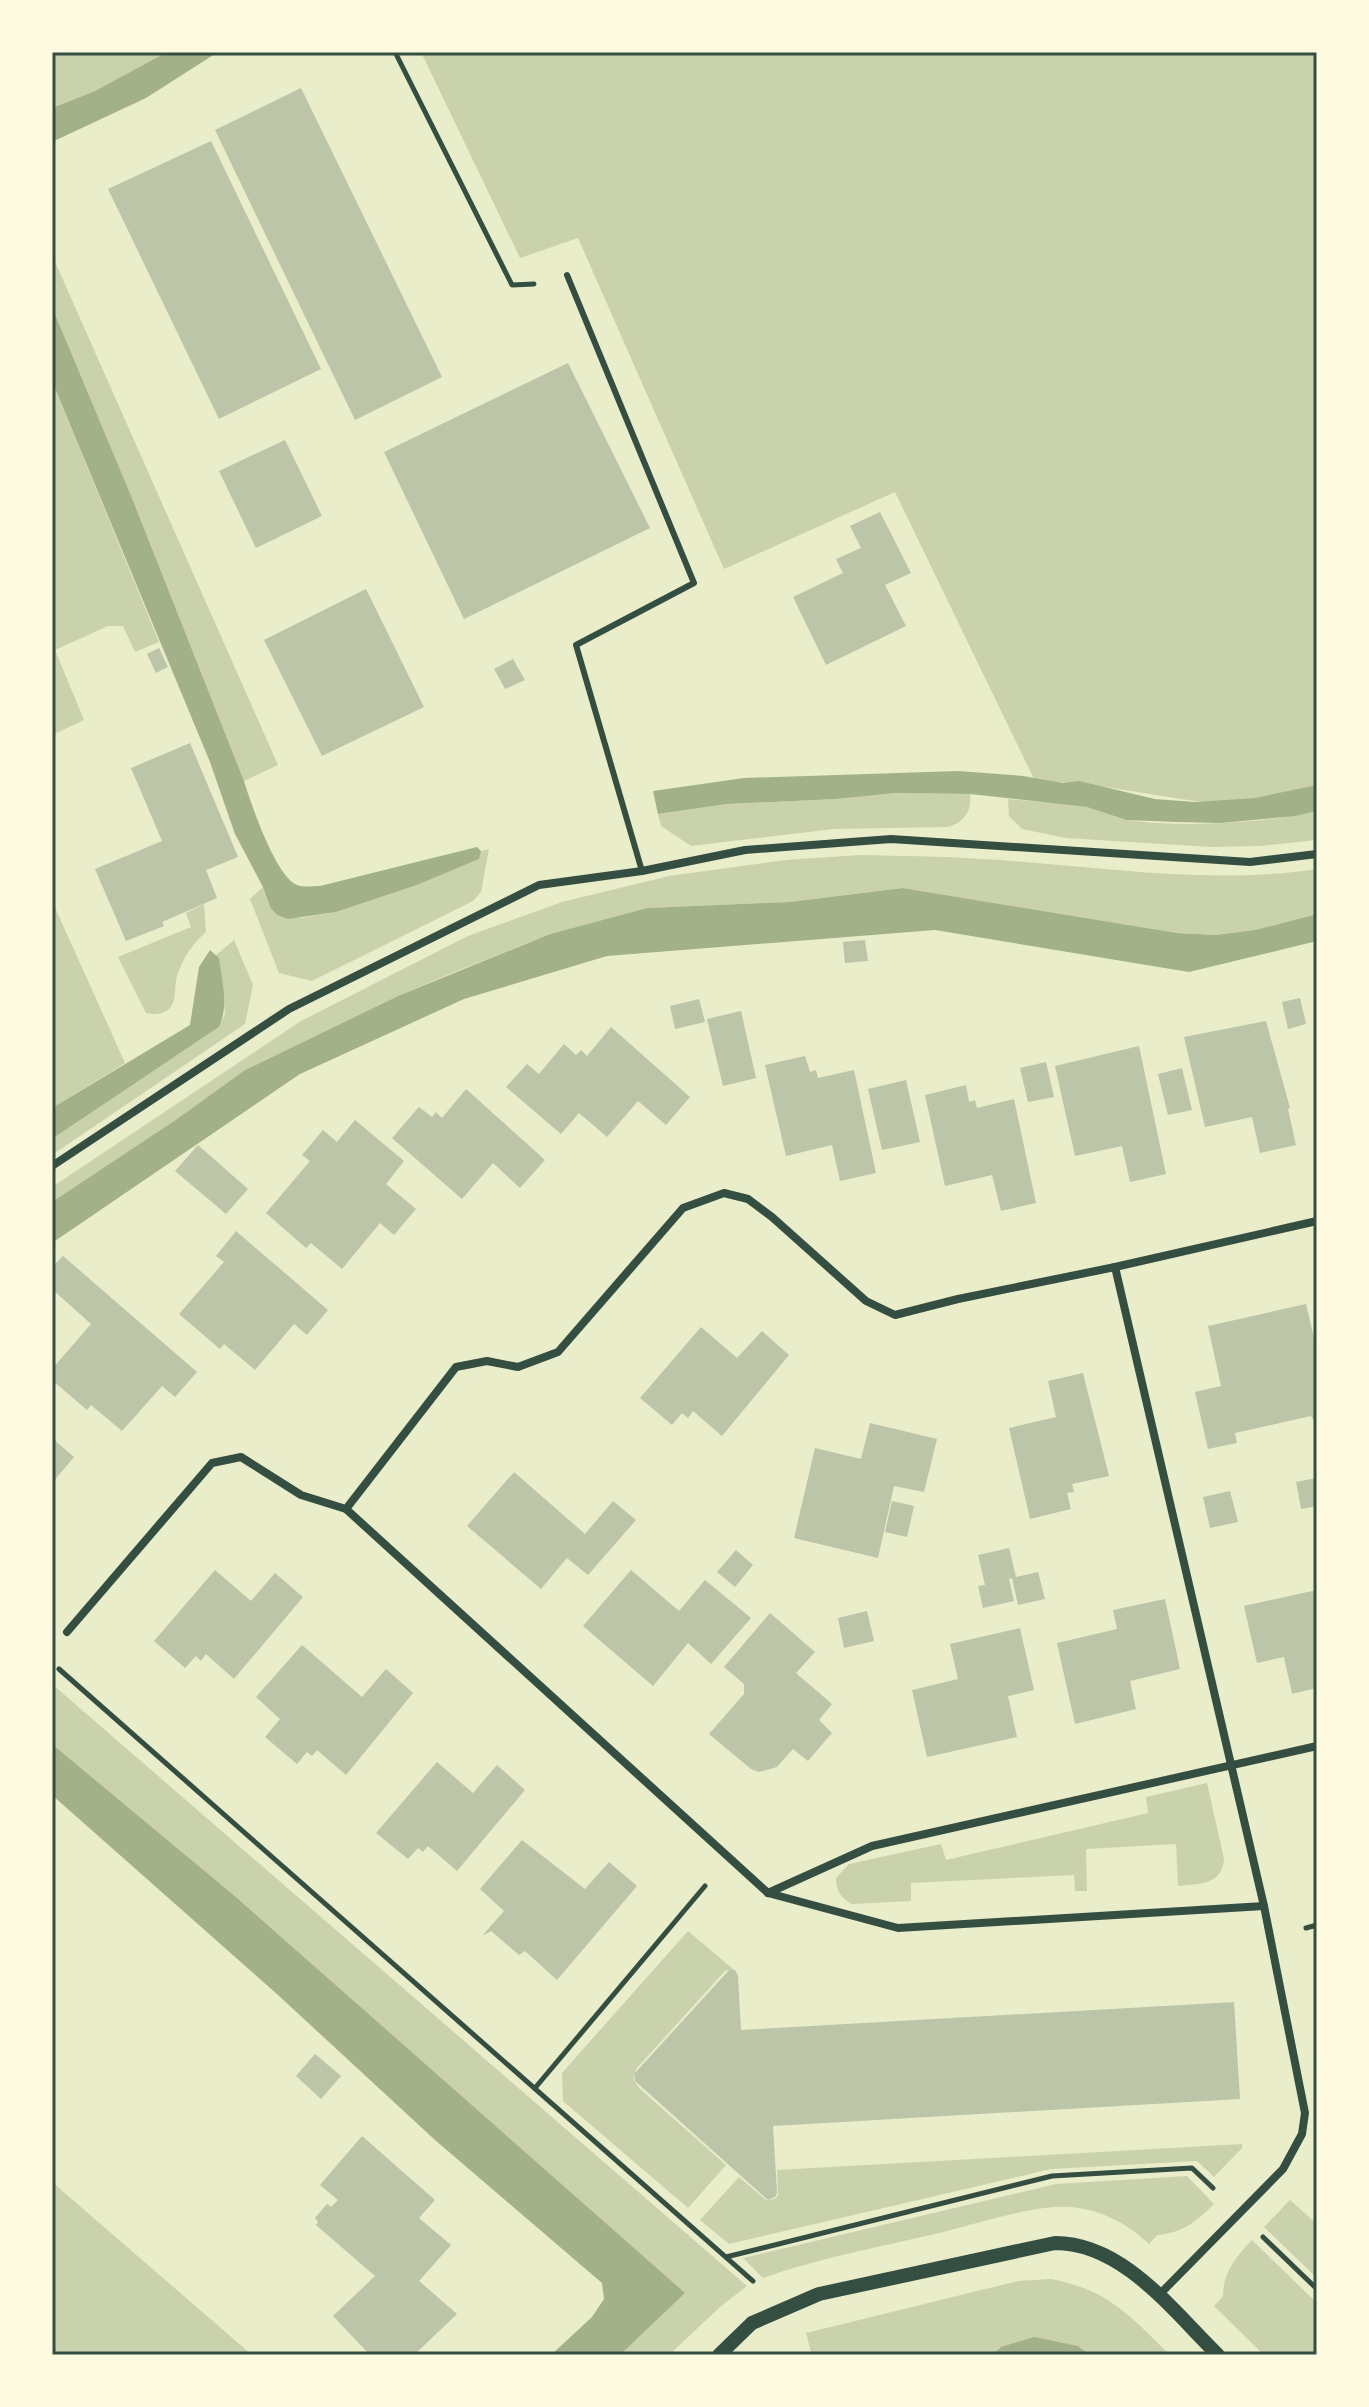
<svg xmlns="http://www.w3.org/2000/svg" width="1369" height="2407" font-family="Cabin,sans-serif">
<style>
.green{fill:#cad2ad}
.water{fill:#a3b18a}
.building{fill:#bcc5a7}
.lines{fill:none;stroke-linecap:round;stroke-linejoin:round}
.path{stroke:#344e41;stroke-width:5}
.service{stroke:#344e41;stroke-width:6}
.minor{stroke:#344e41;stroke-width:8}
.tertiary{stroke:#344e41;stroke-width:14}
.neatline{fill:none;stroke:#344e41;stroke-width:3}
</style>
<rect width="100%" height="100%" fill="#e9edc9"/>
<g class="green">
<polygon points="52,52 167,52 95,91 52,108"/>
<path d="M421,52H1317V800C1303,803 1288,808 1274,808C1194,807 1116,783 1035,781L895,492L724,569L578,238L520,258Z"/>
<polygon points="52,255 278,765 244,781 132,498 52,307"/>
<polygon points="52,381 159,642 135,652 123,626 108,626 55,650 84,720 52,735"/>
<path d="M896,793L970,794C972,811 964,823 947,827L834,829L691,846L661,826L658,814L727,804L836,799Z"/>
<path d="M1008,799C1034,802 1061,802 1087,807C1101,810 1114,818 1128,820C1182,828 1264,823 1317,811V840L1260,846L1210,847L1066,838L1022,829L1009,816Z"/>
<polygon points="489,849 481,892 473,901 312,981 279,973 250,899 263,887 270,907 300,918 336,912 417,885 478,859 481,851"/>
<path d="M860,855C900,856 941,856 982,859C1093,865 1206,886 1317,869V914L1255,930L1215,935L1177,933L903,888L789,902L647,908L550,934L452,973L398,996L245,1070L177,1119L52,1202V1187L301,1021L468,936L562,902L669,876L786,860Z"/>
<polygon points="52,901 125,1063 52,1108"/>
<path d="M204,904L206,932C192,944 183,958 177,976C174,985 177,1000 170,1008C163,1015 154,1015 146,1013L118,957L191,927L186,913Z"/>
<polygon points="234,940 253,985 245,1024 52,1155 52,1139 219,1027 225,1014 219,959 216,955"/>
<polygon points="52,1684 747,2286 720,2307 669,2355 620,2355 684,2293 236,1897 52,1744"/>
<path d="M1207,1783L1224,1859C1222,1885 1199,1884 1178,1886L1176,1844L1086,1849L1087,1891H1075L1074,1875L911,1883V1901L852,1904C841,1898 836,1891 836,1878L849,1864L941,1844L946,1860L1148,1813L1146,1797Z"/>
<polygon points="688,1931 733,1969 725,1971 636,2069 634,2080 639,2088 726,2165 688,2208 563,2101 562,2073"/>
<polygon points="1242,2144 1242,2148 1214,2177 1197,2161 1051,2169 729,2244 700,2220 739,2177 766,2200 775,2199 778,2195 777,2170"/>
<path d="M1187,2176L1214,2204C1197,2221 1183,2233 1157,2235L1149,2244C1127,2223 1098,2208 1067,2207C1036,2205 979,2223 947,2231C886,2246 821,2257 763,2278L743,2258L1056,2184Z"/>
<polygon points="52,2182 252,2355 52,2355"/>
<polygon points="1290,2200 1317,2224 1317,2278 1264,2227"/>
<path d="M1252,2240L1317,2303V2355H1264L1214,2306L1223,2296C1223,2272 1236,2257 1252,2240Z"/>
<path d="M1051,2279C1109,2290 1130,2316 1170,2355H1090L1078,2346L1001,2347L992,2355H805L811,2352L806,2333L1018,2281Z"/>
</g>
<g class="water">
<polygon points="167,52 218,52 146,98 52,142 52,108 95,91"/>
<path d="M52,307L132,498L244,781C251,804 275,873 295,884C302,888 312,886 320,886L477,847L481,851L479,859L417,885L336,912L288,919L277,915L270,907L263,887L235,834L210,762L52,381Z"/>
<polygon points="958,771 1023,776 1063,783 1079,781 1155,799 1195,802 1255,798 1317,785 1317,811 1295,816 1221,823 1177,822 1126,820 1087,807 970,794 896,793 836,799 727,804 658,814 653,791 744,778"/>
<polygon points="903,888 1177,933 1215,935 1255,930 1317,914 1317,941 1189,972 935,930 607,956 464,999 300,1074 52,1243 52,1202 177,1119 245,1070 398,996 550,934 647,908 789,902"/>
<path d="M210,950L219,958C222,982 229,1006 219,1027L52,1139V1108L190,1025L199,967Z"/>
<polygon points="52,1744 236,1897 685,2293 620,2355 551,2355 592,2317 604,2299 602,2283 435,2140 278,1995 52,1795"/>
<polygon points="1034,2337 1078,2346 1090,2355 992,2355 1001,2347"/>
</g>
<g class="building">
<polygon points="301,88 442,377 355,420 215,130"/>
<polygon points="211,141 321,369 219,419 108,189"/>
<polygon points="568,363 650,528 464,619 384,452"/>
<polygon points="285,440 322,516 256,548 219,471"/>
<polygon points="880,512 911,573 885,585 906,626 826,665 793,597 843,573 836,559 861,548 850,526"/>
<polygon points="366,589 424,707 322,756 264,640"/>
<polygon points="159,648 168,667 156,673 147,654"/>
<polygon points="513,659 525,680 505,689 494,669"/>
<polygon points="190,743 238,857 206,870 217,898 162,922 164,926 126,941 95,869 162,841 131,768"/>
<polygon points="865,940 868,961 845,963 843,942"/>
<polygon points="1300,998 1306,1024 1288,1029 1282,1002"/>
<polygon points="699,999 705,1022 675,1029 670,1006"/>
<polygon points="741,1011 756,1078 723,1086 707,1019"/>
<polygon points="1266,1021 1290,1108 1288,1109 1296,1145 1260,1153 1252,1117 1205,1127 1184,1037"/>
<polygon points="611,1027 690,1097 666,1125 638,1101 607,1137 579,1113 561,1134 506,1087 527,1064 539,1074 564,1044 576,1055 581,1050 587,1056"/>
<polygon points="1139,1046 1166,1174 1130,1182 1122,1146 1075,1156 1055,1066"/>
<polygon points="805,1056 810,1072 816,1070 818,1078 854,1070 876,1173 840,1181 832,1145 786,1156 765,1065"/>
<polygon points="1046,1062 1054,1097 1028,1102 1020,1068"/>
<polygon points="1182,1068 1192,1110 1168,1115 1158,1074"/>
<polygon points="906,1080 920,1142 882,1150 868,1089"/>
<polygon points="966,1085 969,1102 975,1100 977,1108 1014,1099 1036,1203 1001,1211 992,1175 945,1186 925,1095"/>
<polygon points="466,1089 545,1160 520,1188 493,1163 462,1199 392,1138 419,1107 432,1117 436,1112 442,1118"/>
<polygon points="355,1120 404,1161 386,1184 416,1209 394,1235 380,1223 342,1269 311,1243 306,1248 266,1213 310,1161 302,1155 323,1130 337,1142"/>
<polygon points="198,1145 248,1189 226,1214 175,1171"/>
<polygon points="236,1231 328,1310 307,1335 294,1324 255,1370 224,1344 220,1349 179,1314 224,1262 216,1256"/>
<polygon points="63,1256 197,1372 175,1397 162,1386 122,1431 91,1405 87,1410 52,1380 52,1369 91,1324 52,1289 52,1267"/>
<polygon points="1306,1304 1317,1350 1317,1426 1311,1416 1235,1433 1237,1443 1208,1449 1195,1392 1221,1386 1208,1326"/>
<polygon points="701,1327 737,1358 762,1331 789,1355 722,1436 693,1411 688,1418 682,1413 672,1425 640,1398"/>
<polygon points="1083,1373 1109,1476 1072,1484 1074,1492 1067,1493 1071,1509 1030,1519 1009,1428 1056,1417 1048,1381"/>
<polygon points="870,1423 937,1439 924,1492 894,1486 878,1558 794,1538 815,1448 861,1459"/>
<polygon points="52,1438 74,1457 52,1483"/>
<polygon points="514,1472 585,1534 613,1501 636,1520 588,1575 567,1558 541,1589 467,1526"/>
<polygon points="1317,1478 1317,1506 1301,1509 1296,1482"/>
<polygon points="1230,1491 1238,1522 1210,1528 1203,1497"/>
<polygon points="892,1501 914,1506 907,1537 885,1532"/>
<polygon points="1009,1548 1016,1577 1038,1572 1045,1599 1018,1605 1012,1578 1009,1579 1014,1601 983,1608 978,1586 985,1585 978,1555"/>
<polygon points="736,1550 753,1565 735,1587 717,1572"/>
<polygon points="215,1570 251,1601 275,1573 303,1597 234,1679 206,1654 201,1661 196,1656 185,1668 154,1641"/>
<polygon points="631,1570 679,1611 705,1580 751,1618 711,1664 688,1643 653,1686 583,1626"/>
<polygon points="1317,1590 1317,1688 1292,1694 1284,1657 1257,1663 1244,1606"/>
<polygon points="1165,1599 1180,1669 1130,1681 1136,1709 1075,1724 1057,1643 1117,1629 1113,1610"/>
<polygon points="867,1611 874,1641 844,1648 838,1618"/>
<polygon points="770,1613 815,1652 796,1673 832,1704 819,1720 832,1733 808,1761 793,1749 777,1767 759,1772 751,1769 709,1734 744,1694 744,1684 724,1667"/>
<polygon points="1020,1628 1034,1690 1008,1696 1017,1737 927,1757 912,1690 958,1679 950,1644"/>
<polygon points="302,1645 362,1697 386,1669 413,1693 346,1775 317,1750 312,1756 307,1752 297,1764 265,1737 280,1719 256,1697"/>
<polygon points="437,1762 473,1793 497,1765 525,1790 457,1871 428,1846 423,1852 418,1848 408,1859 376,1833"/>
<polygon points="522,1840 585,1889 609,1862 637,1886 557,1980 525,1951 519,1955 491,1931 482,1936 504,1911 480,1889"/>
<polygon points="730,1969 735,1970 738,1976 741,2030 1234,2002 1240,2099 773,2126 777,2193 775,2197 768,2200 635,2081 635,2073"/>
<polygon points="315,2054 341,2076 321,2099 296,2076"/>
<polygon points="362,2136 435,2200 419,2218 451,2245 419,2281 457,2314 414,2355 370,2355 333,2316 375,2276 316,2225 318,2222 315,2218 327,2204 331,2207 338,2200 320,2185"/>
</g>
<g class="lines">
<g class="path">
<polyline points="395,52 512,285 534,284"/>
<polyline points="59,1669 753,2281"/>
<polyline points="1306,1928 1317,1925"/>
<polyline points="535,2088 705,1886"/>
<polyline points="1263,2237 1317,2289"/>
<polyline points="726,2257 1052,2176 1192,2168 1213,2188"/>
</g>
<polyline class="service" points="567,275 694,583 576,645 642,871"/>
<g class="minor">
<polyline points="52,1166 289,1009 539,885 642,871 745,850 891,839 1250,862 1317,854"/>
<polyline points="1115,1267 1264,1906 1305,2113 1302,2134 1283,2169 1158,2296"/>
<polyline points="346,1509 768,1893 898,1928 1264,1906"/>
<polyline points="67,1632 212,1463 241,1457 301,1495 346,1509 456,1367 487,1361 518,1367 558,1352 683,1208 724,1193 748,1199 772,1217 866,1301 895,1315 958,1299 1115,1267 1317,1221"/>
<polyline points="768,1893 872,1846 1317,1746"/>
</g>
<path class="tertiary" d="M719,2355L752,2323L819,2294L1055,2243C1123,2243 1173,2311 1218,2355"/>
</g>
<rect width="1369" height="2407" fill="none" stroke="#fefae0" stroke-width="108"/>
<rect x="54" y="54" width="1261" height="2299" class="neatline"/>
</svg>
